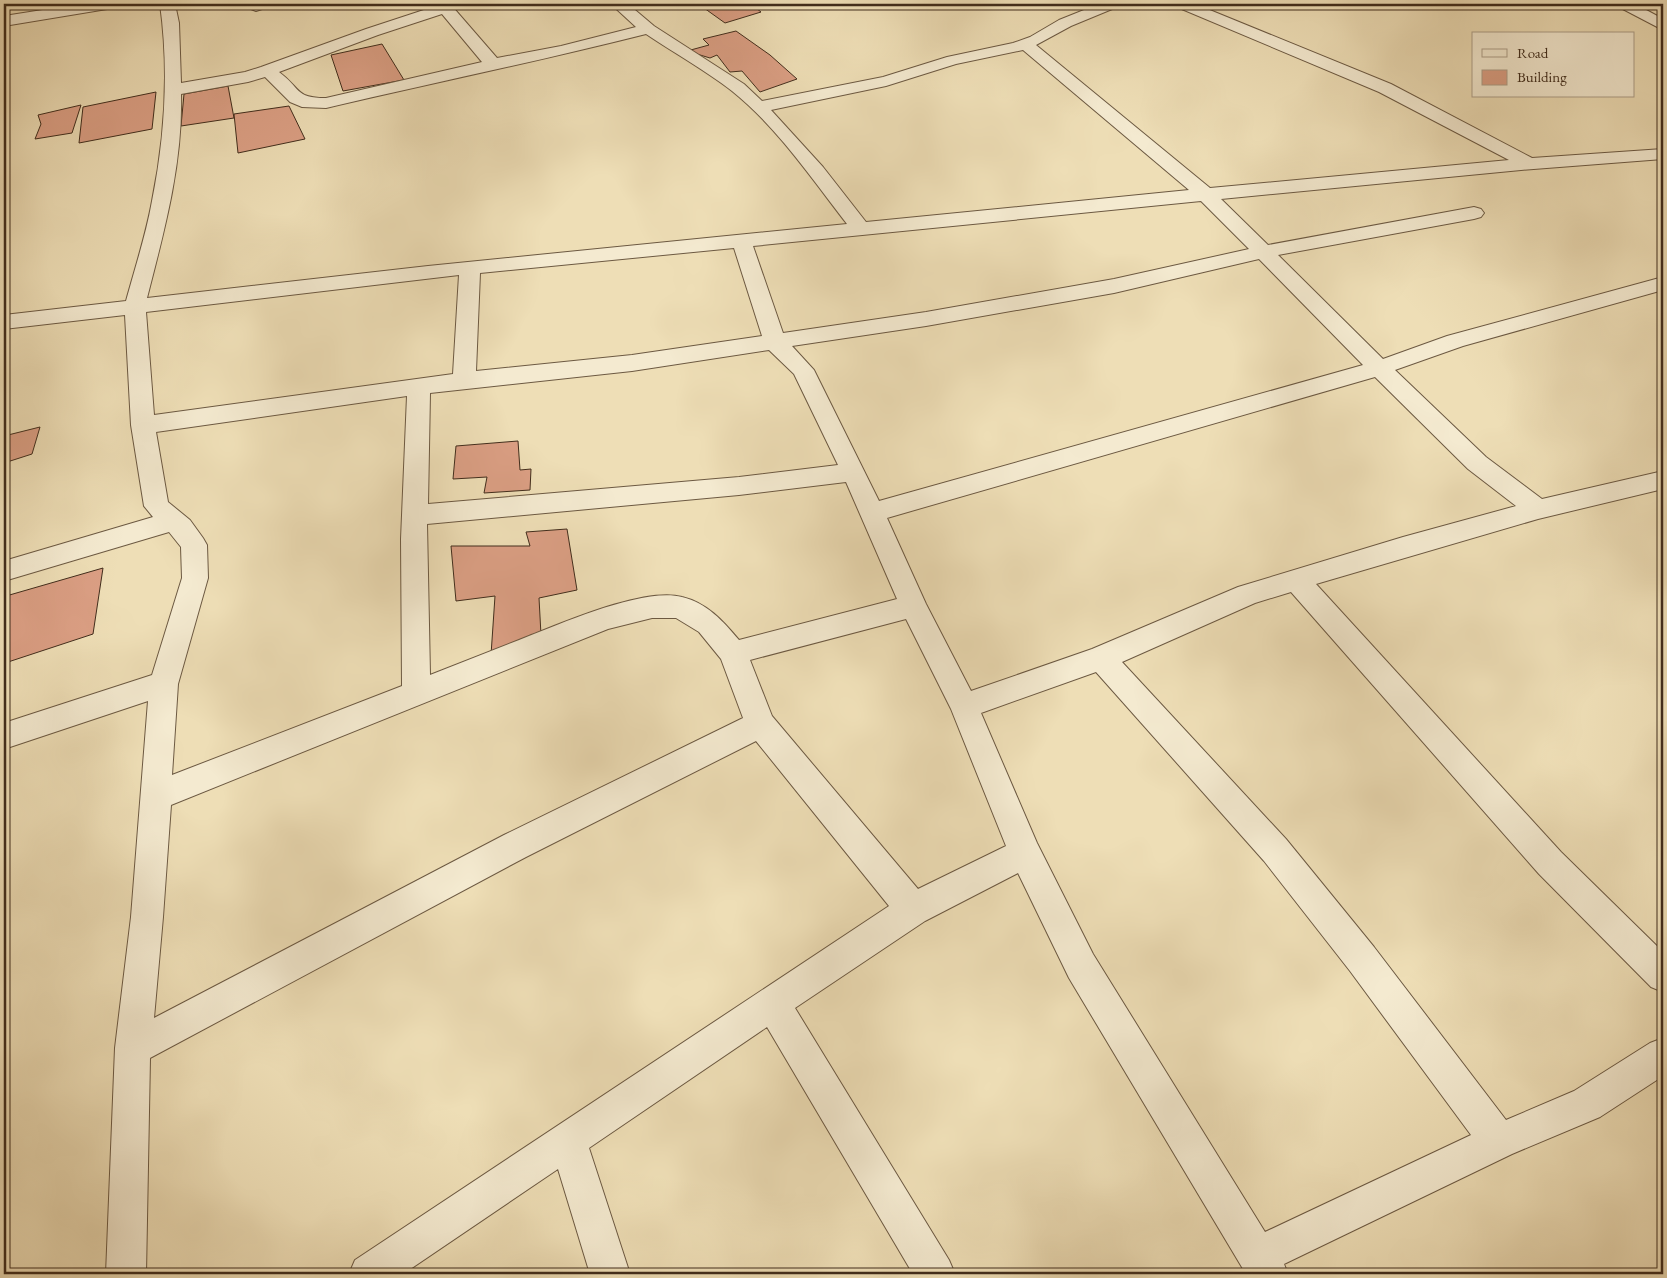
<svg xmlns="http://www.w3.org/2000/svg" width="1667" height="1278" font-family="'EB Garamond',serif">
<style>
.building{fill:#db9f84;stroke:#412d1c}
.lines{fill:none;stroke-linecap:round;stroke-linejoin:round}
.minor-casing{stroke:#6c5942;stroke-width:2}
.minor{fill:#f4ead0;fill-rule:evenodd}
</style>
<rect width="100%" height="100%" fill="#eedeb6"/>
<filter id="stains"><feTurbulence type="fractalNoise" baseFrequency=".004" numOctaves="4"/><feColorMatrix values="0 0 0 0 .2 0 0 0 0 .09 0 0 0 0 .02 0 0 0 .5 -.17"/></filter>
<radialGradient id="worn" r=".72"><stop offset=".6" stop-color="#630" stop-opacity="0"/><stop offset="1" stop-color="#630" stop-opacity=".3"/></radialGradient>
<g class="building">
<polygon points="717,4 751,4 761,12 725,23 704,8"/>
<polygon points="736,31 770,55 797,79 760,92 742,71 730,72 717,55 710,58 687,51 709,45 703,39"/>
<polygon points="382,44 404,80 343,91 331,55"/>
<polygon points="228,86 234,118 181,126 184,94"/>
<polygon points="156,92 152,129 79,143 83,107"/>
<polygon points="81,105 72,133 35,139 41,124 38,115"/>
<polygon points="289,106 305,139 238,153 234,114"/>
<polygon points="40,427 32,454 4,463 4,436"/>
<polygon points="518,441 520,470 531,469 530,490 484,493 487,477 453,479 456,446"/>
<polygon points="567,529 577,590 539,598 541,635 491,655 495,596 456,601 451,546 530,546 526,532"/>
<polygon points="103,568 93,634 5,663 6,596"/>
</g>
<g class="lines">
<g class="minor-casing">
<g id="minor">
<polygon points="81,4 115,4 112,7 107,9 4,26 4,16"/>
<path d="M160,4H175L179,23L181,83L245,72L261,67L366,29L436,6L435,4L451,5L497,58L561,46L636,27L611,4H628L654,26L744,84L762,101L883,77L947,57L1013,43L1030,37L1059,20L1099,4H1119L1117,7L1071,26L1036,45L1210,188L1509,160L1379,92L1177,7L1174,4H1195L1391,84L1532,158L1663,149V159L1521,170L1221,199L1268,245L1474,207L1481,209L1484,213L1481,217L1474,219L1278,255L1383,359L1447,336L1663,277V290L1463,346L1395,370L1486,457L1542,499L1663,471V489L1538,519L1316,584L1561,852L1663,952V992L1651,987L1539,874L1291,592L1255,603L1122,662L1286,839L1374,947L1506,1120L1574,1091L1650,1043L1663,1038V1076L1600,1117L1512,1154L1284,1264L1288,1274H1246L1069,978L1018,873L925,921L795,1008L949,1260L955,1274H913L767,1027L589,1148L630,1274H590L558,1169L403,1274H349L355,1260L889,906L756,741L526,857L150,1058L146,1274H106L115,1048L131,917L148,701L4,749V723L152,675L182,578L181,547L169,532L4,581V561L153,517L144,506L131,425L125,315L4,329V315L126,301C135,268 146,235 152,201C165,137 169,68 160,4ZM442,14L482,62L326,98C294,98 301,88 279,72L378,35ZM646,34C674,53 705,70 732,91C777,127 812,179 847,224L428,266L147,298C164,232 183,163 181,94L248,82L265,77L290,102L302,107L326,108C432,83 540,61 646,34ZM1023,50L1189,190L866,222L823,167L771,110L886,86L956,64ZM1201,201L1249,249L1114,279L926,312L783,333L753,246ZM734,248L762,336L632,355L476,371L480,273ZM1259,259L1363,365L879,501L814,370L792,346L926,326L1114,293ZM459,275L453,374L154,415L146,312ZM769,350L794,374L838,465L739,477L428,504L430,393L632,371ZM1375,377L1468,469L1516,506L1403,537L1238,587L1092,649L971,691L926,604L887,518ZM407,396L401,539L402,686L172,775L178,684L208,578L207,545L203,538L190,520L168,502L156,432ZM846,482L897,599L739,640C723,621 707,603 682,597C645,587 565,622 529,636C496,649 463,662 430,675L427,524L739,495ZM652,618H676L699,632L721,659L743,718L504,835L154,1018L163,917L171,805L608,629ZM906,619L951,709L1006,846L918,889L772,716L750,660ZM1096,672L1264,861L1350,971L1471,1135L1265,1232L1093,954L1037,843L981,713Z"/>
<polygon points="250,4 271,4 268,7 256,11 251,9 248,6"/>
<polygon points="1616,4 1635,4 1663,19 1663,30 1619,7"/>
</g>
</g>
<use href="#minor" class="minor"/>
</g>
<rect width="1667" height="1278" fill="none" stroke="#eedeb6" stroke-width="20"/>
<rect x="5" y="5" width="1657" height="1268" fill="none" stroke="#412d1c" stroke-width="2.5"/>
<rect x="10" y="10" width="1647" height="1258" fill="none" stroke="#412d1c"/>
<rect x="1472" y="32" width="162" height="65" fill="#f4ead0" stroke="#ac9e88"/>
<rect x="1482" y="49" width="25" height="8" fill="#f4ead0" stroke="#ac9e88"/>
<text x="1517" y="58" font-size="15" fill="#412d1c">Road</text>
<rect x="1482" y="70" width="25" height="15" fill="#db9f84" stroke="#ac9e88"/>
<text x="1517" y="82" font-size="15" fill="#412d1c">Building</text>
<rect width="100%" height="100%" filter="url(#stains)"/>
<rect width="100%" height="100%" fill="url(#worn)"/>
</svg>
